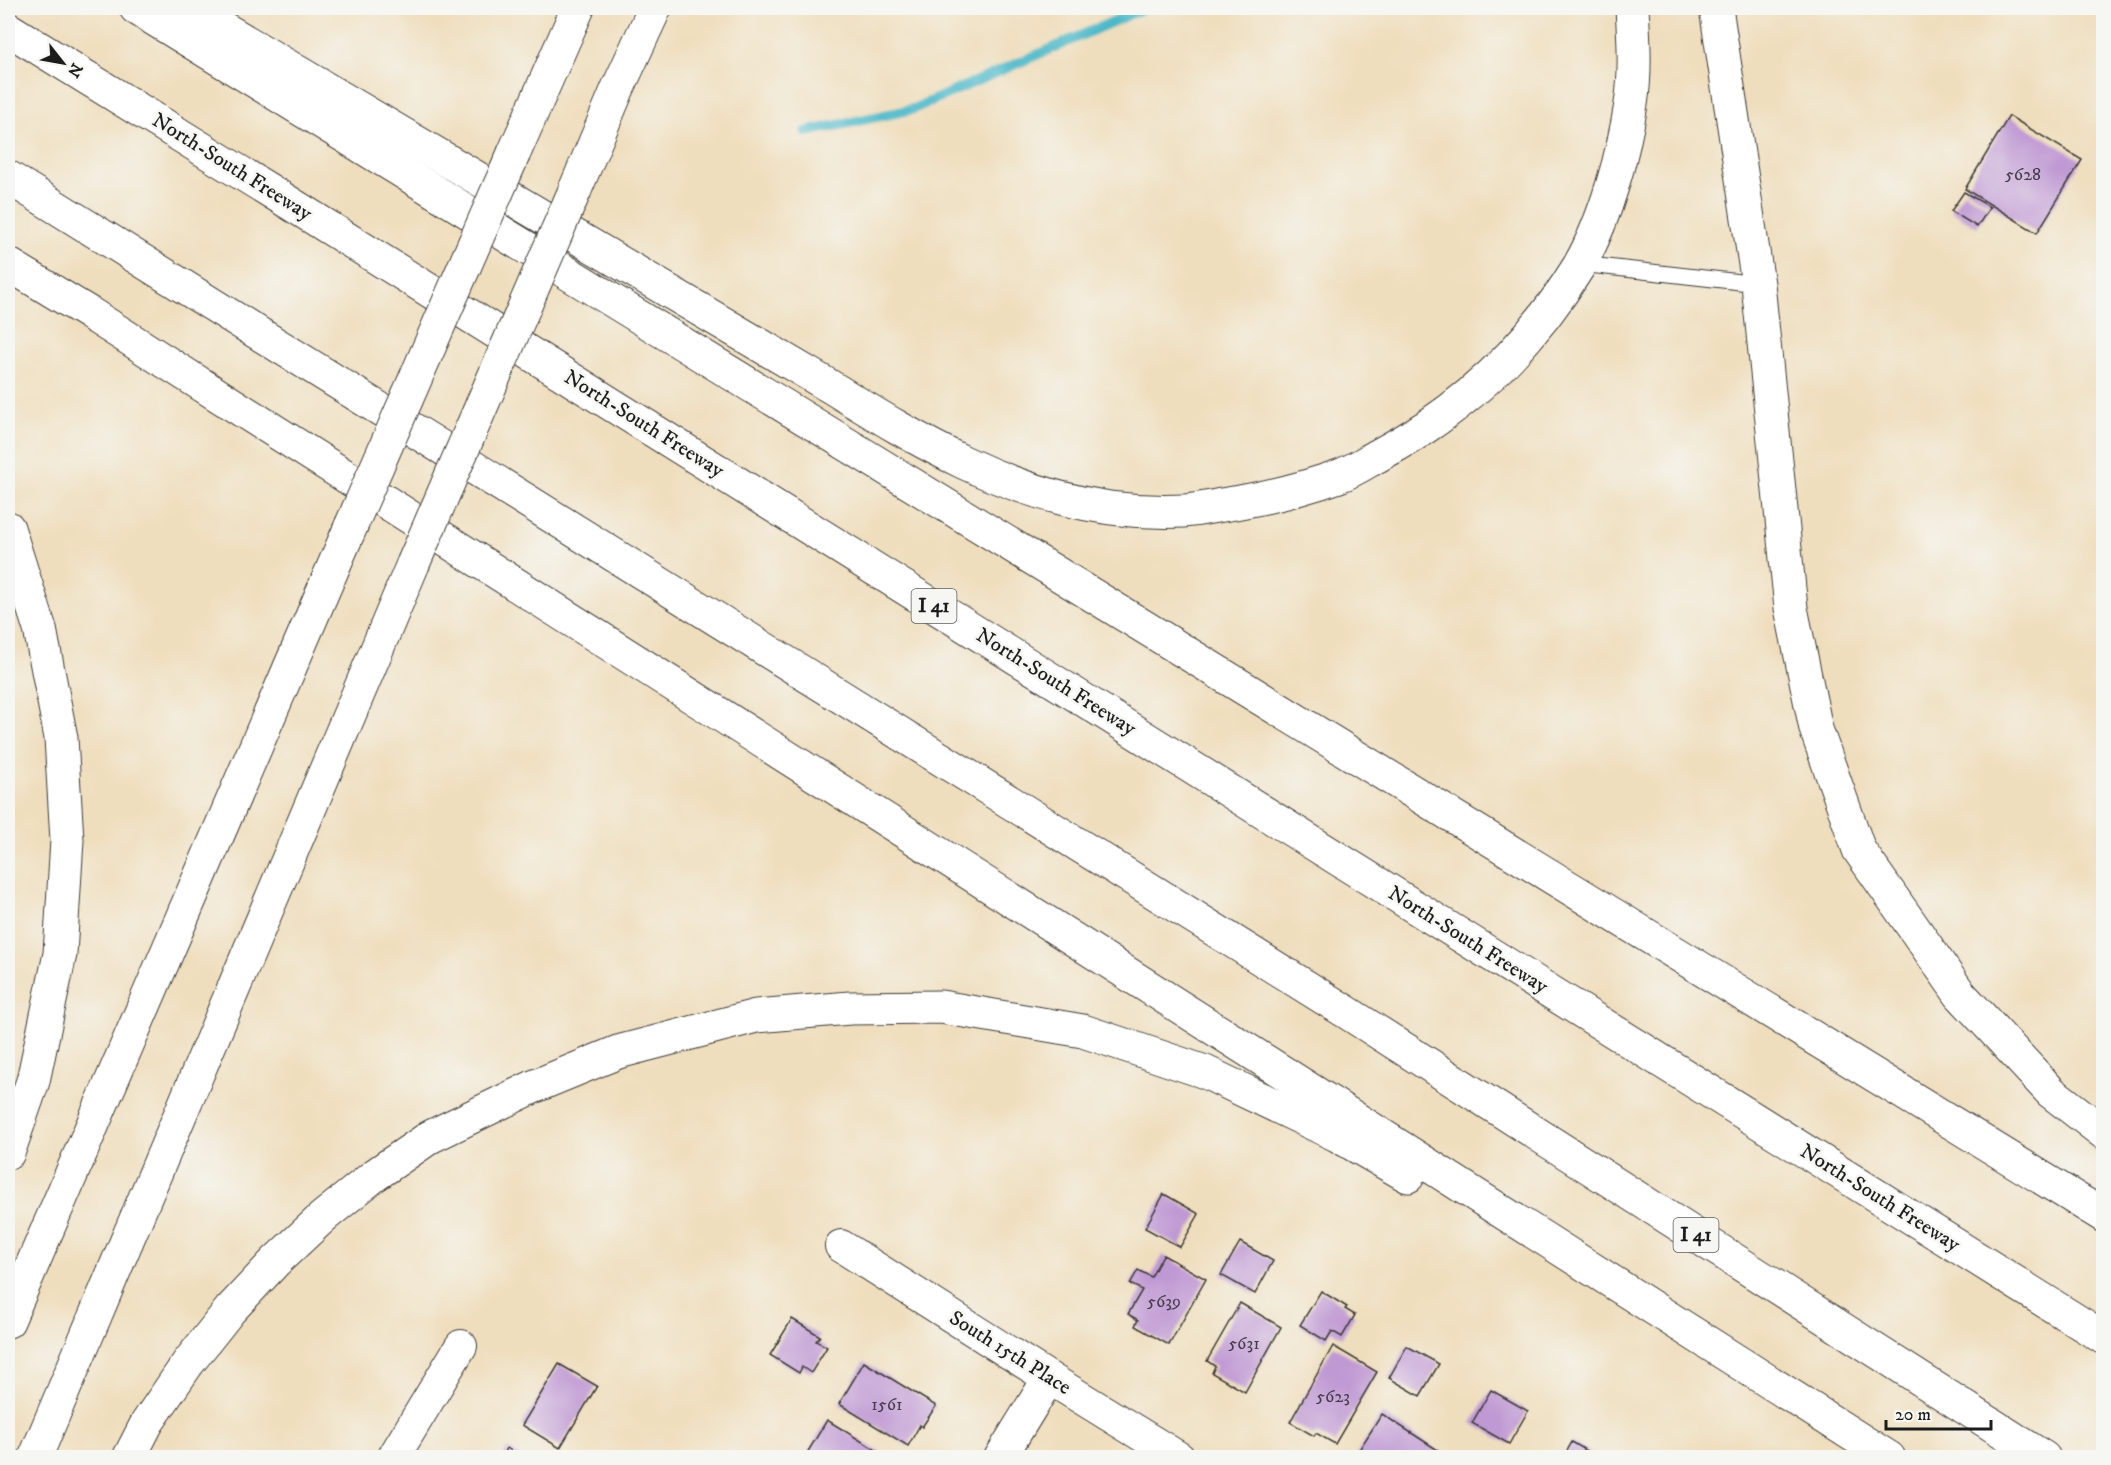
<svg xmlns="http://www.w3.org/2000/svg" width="2111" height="1465" font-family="'IM FELL DW Pica',serif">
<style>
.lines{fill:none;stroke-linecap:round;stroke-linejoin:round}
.stream{stroke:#4cb8c7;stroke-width:10}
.building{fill:#bf99d3}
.lane-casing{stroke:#3c3934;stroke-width:17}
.street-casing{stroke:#3c3934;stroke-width:34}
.highway-casing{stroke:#3c3934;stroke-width:35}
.lane{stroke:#fff;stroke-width:15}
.street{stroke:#fff;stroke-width:32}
.highway{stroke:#fff;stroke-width:33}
.highway-bridge-casing{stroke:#3c3934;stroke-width:35;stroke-linecap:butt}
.highway-bridge{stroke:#fff;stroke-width:33}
.labels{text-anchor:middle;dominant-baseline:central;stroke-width:5;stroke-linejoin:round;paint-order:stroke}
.number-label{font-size:18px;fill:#453b4a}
.shield{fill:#f6f6f2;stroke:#5d5d5c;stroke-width:1.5}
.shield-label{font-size:20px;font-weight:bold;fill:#1c1c1c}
.street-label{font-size:21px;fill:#1c1c1c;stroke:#f6f6f2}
</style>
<rect width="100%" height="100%" fill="#f6f6f2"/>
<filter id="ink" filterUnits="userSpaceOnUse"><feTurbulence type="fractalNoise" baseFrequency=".0167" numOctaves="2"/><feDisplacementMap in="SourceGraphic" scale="12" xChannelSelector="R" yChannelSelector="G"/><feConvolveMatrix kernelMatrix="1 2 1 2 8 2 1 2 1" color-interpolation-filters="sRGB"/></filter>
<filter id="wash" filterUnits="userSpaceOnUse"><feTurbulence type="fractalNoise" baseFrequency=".008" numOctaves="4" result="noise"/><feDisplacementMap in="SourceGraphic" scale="24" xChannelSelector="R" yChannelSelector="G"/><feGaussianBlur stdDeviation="1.35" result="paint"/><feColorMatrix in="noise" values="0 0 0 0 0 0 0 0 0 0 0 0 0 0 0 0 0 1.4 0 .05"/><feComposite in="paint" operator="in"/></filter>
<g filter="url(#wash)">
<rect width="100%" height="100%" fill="#efdebd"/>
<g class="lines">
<polyline class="stream" points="806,132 913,109 1144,8"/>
</g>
<g id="blocks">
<g class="building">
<polygon points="2009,116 2082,160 2037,233 1965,189"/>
<polygon points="1964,192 1990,207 1977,227 1951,211"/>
<polygon points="1164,1194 1199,1214 1180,1247 1145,1228"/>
<polygon points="1240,1242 1273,1261 1255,1294 1221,1275"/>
<polygon points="1163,1255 1206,1279 1169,1345 1135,1326 1138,1320 1128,1314 1142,1290 1130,1284 1138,1270 1151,1277"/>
<polygon points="1321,1291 1347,1307 1345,1309 1355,1315 1342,1337 1332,1331 1326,1341 1300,1325"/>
<polygon points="1240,1303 1281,1327 1245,1392 1212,1373 1215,1366 1207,1361"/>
<polygon points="792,1319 820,1336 816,1341 827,1347 811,1373 802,1367 799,1373 770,1355"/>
<polygon points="1333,1346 1377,1372 1335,1444 1316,1433 1314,1436 1290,1422"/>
<polygon points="1407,1346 1439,1364 1420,1396 1389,1378"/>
<polygon points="864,1362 936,1406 922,1427 920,1425 908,1446 839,1404"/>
<polygon points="559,1364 597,1386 560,1448 522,1425"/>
<polygon points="1491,1390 1528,1411 1509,1444 1472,1423"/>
<polygon points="1382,1414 1444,1454 1441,1458 1358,1458 1355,1456"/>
<polygon points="827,1420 889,1458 804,1458"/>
<polygon points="1572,1442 1599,1458 1563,1458"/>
<polygon points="507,1448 522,1458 502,1458"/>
</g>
</g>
</g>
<g filter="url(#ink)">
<use href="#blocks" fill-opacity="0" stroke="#3c3934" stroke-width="1.5"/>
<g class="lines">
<g class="lane-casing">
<polyline id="lane" points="1580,264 1758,284"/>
</g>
<g class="street-casing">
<g id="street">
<polyline points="841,1246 1049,1378 1179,1458"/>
<polyline points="393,1458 461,1346"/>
<polyline points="1000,1458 1049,1378"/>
</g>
</g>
<g class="highway-casing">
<g id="highway">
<polyline points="136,8 2104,1216"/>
<path d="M189,8L831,387C920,442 1004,493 1110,508C1134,511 1160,512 1184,511C1201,510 1218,505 1235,503C1270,497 1305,488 1339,476C1353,471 1366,462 1379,455C1462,411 1530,346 1579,266C1605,221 1623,155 1631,104C1636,73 1634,39 1632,8"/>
<polyline points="1716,8 1758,284 1791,608 1816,729 1859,850 1960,994 2051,1092 2104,1133"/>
<polyline points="8,29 280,197 2104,1338"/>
<polyline points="514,153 578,8"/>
<polyline points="8,177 1348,1013 2044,1458"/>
<polyline points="575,190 618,88 655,8"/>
<polyline points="8,264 89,313 1889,1458"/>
<polyline points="8,528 40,629 61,738 67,840 60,954 33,1081 8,1153"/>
<polyline points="8,1321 351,526"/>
<polyline points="35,1458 413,564"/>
<polyline points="129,1458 147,1423 188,1363 230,1310 275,1262 323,1217 375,1175 430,1137 533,1087 618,1052 756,1016 850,1008 941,1007 1083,1031 1205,1072 1337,1135 1408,1176"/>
</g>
</g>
<use href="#lane" class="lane"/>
<use href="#street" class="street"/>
<use href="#highway" class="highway"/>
<g class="highway-bridge-casing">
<g id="highway-bridge">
<polyline points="351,526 514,153"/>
<polyline points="413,564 575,190"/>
</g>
</g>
<use href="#highway-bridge" class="highway-bridge"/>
</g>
</g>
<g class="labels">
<g class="number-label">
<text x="2023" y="175">5628</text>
<text x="1164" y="1302">5639</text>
<text x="1244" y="1344">5631</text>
<text x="1333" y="1397">5623</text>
<text x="887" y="1405">1561</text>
</g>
<g class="shield">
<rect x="911.5" y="589" width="45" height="34" rx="4.5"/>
<rect x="1673.5" y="1218" width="45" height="34" rx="4.5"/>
</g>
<g class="shield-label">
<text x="934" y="606">I 41</text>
<text x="1696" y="1235">I 41</text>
</g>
<g class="street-label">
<text transform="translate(232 167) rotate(32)">North-South Freeway</text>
<text transform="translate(644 424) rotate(32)">North-South Freeway</text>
<text transform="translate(1056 682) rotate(32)">North-South Freeway</text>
<text transform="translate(1468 940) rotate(32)">North-South Freeway</text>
<text transform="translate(1880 1198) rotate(32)">North-South Freeway</text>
<text transform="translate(1010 1353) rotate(32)">South 15th Place</text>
</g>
</g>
<rect width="2111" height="1465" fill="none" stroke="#f6f6f2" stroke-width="30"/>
<g transform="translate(63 63) rotate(121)" stroke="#f6f6f2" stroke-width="4.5" paint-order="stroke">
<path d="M0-4.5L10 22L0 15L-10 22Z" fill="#1c1c1c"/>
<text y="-9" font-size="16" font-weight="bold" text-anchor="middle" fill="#1c1c1c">N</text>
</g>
<path d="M1886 1420v9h105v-9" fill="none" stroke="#1c1c1c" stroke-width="3"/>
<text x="1895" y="1420" font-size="18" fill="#1c1c1c" stroke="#f6f6f2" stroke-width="4.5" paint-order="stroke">20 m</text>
</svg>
